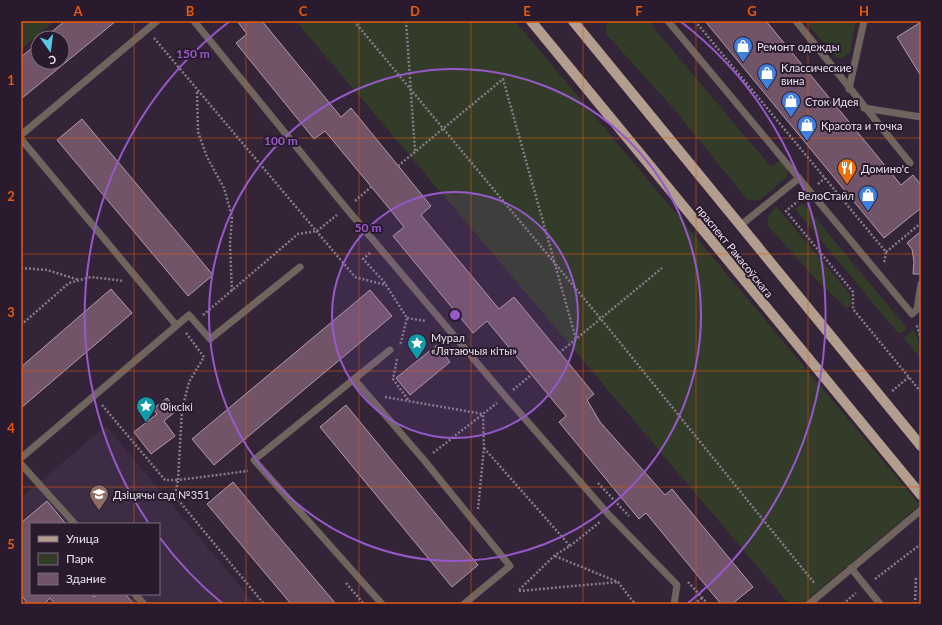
<svg xmlns="http://www.w3.org/2000/svg" width="942" height="625" font-family="Lato,sans-serif">
<style>
.built{fill:#3e2c44;fill-rule:evenodd}
.green{fill:#333c28}
.building{fill:#715468;stroke:#b49aab}
.lines{fill:none;stroke-linecap:round;stroke-linejoin:round}
.path{stroke:#877b8a;stroke-width:2.5;stroke-dasharray:2 2;stroke-linecap:butt}
.service{stroke:#6f645e;stroke-width:7}
.primary{stroke:#b39d8f;stroke-width:10}
.grid{fill:none;stroke:#e8590c;stroke-width:1;stroke-opacity:0.55}
.ring{fill:none;stroke:#9759ca;stroke-width:2}
.labels{text-anchor:middle;dominant-baseline:central;stroke-width:4;stroke-linejoin:round;paint-order:stroke}
.poi-label{font-size:11px;fill:#eae1ed;stroke:#291b2d;text-anchor:start}
.street-label{font-size:11px;fill:#eae1ed;stroke:#291b2d}
.centre{fill:#9759ca;stroke:#291b2d;stroke-width:2}
.ring-label{font-size:12px;text-anchor:middle;font-weight:bold;fill:#9759ca;stroke:#291b2d;stroke-width:4;stroke-linejoin:round;paint-order:stroke}
.neatline{fill:none;stroke:#e8590c;stroke-width:1.5}
.grid-label{font-size:13px;text-anchor:middle;font-weight:bold;fill:#e8590c}
</style>
<rect width="100%" height="100%" fill="#332537"/>
<path class="built" d="M106,426L255,604H21V498ZM31,524H159V594H31Z"/>
<g class="green">
<polygon points="21,21 55,21 21,49"/>
<polygon points="296,21 515,21 920,505 802,604 789,604"/>
<polygon points="607,21 651,21 653,27 771,167 780,160 789,168 787,177 760,200 755,201 747,199 672,107 607,35 606,29"/>
<polygon points="805,21 856,21 850,52 841,59 836,57"/>
<polygon points="803,203 907,328 902,333 898,333 795,209"/>
<polygon points="776,206 849,293 852,304 847,308 821,285 770,228 767,223 769,216"/>
<polygon points="914,330 921,348 921,359 903,338"/>
</g>
<g class="building">
<polygon points="65,21 116,21 21,99 21,57 38,43 38,62 62,62 62,38 44,38"/>
<polygon points="237,21 262,21 341,117 351,108 431,206 421,215 499,309 514,297 594,394 587,400 600,422 665,495 672,489 753,587 732,604 721,604 646,513 639,519 559,422 566,416 487,321 473,333 393,236 404,227 388,207 325,131 314,139 236,43 247,34"/>
<polygon points="705,21 766,21 901,185 913,175 921,185 921,208 884,238"/>
<polygon points="921,22 921,76 897,37"/>
<polygon points="82,119 213,275 188,296 57,140"/>
<polygon points="921,231 921,274 913,274 914,262 912,249 907,243"/>
<polygon points="111,289 132,313 21,408 21,367"/>
<polygon points="370,290 392,316 214,465 192,439"/>
<polygon points="437,345 450,362 410,395 396,378"/>
<polygon points="167,398 177,410 164,421 175,436 151,454 134,432 157,414 153,409"/>
<polygon points="346,405 478,565 452,587 320,427"/>
<polygon points="233,482 269,525 336,604 291,604 207,504"/>
<polygon points="47,501 66,524 31,524 31,594 92,594 94,597 98,594 125,594 134,604 55,604 50,598 44,604 28,604 21,595 21,523"/>
</g>
<g class="lines">
<g class="path">
<polyline points="354,21 601,319 815,584"/>
<polyline points="406,21 415,151"/>
<polyline points="695,21 886,252 884,263"/>
<polyline points="154,38 355,277 386,285 407,318 400,346"/>
<polyline points="197,92 198,132 207,157 224,188 232,217 230,244 232,292"/>
<polyline points="398,166 503,79 576,339"/>
<polyline points="818,184 825,178"/>
<polyline points="802,198 786,211 853,292 853,309 921,392"/>
<polyline points="355,201 371,187"/>
<polyline points="886,252 921,223"/>
<polyline points="370,253 363,259 386,284"/>
<polyline points="21,268 47,270 79,280"/>
<polyline points="203,315 298,234 317,231 337,215"/>
<polyline points="407,318 426,321"/>
<polyline points="921,324 917,326 921,339"/>
<polyline points="21,325 69,283 91,277 124,281"/>
<polyline points="186,333 204,357 189,382 182,410 178,480 248,471"/>
<polyline points="559,353 662,268"/>
<polyline points="397,359 393,379 409,401"/>
<polyline points="513,390 531,375"/>
<polyline points="892,391 909,377"/>
<polyline points="385,397 483,414"/>
<polyline points="102,405 165,480 178,480 175,496 264,604"/>
<polyline points="484,448 570,546 555,555 518,591"/>
<polyline points="433,453 497,403"/>
<polyline points="598,483 629,516"/>
<polyline points="478,509 484,448 483,414"/>
<polyline points="570,546 601,521"/>
<polyline points="555,556 618,582 635,604"/>
<polyline points="875,579 921,544"/>
<polyline points="688,582 708,604"/>
<polyline points="346,583 364,604"/>
<polyline points="519,591 618,582"/>
<polyline points="694,604 702,598"/>
<polyline points="843,604 856,593"/>
<polyline points="915,604 916,576"/>
</g>
<g class="service">
<polyline points="194,21 346,208 505,396 609,515 677,585 674,604"/>
<polyline points="668,21 912,314 921,306"/>
<polyline points="796,21 910,163"/>
<polyline points="849,89 864,21"/>
<polyline points="864,108 921,117"/>
<polyline points="21,135 157,21"/>
<polyline points="21,139 176,325"/>
<polyline points="741,225 799,178"/>
<polyline points="917,309 921,284"/>
<polyline points="354,379 424,460 510,566 464,604"/>
<polyline points="21,458 189,315 210,339 300,267"/>
<polyline points="21,464 75,524"/>
<polyline points="851,568 880,604"/>
<polyline points="135,594 144,604"/>
<polyline points="382,604 254,460 390,350"/>
<polyline points="809,604 921,510"/>
</g>
<g class="primary">
<polyline points="531,21 921,495"/>
<polyline points="573,21 921,446"/>
</g>
</g>
<path class="grid" d="M134,21V524M246,21V604M359,21V604M471,21V604M583,21V604M696,21V604M808,21V604M21,138H921M21,254H921M21,371H921M21,487H921M134,594V604"/>
<circle cx="455" cy="315" r="123" fill="#9759ca" fill-opacity=".12"/>
<g class="ring">
<circle cx="455" cy="315" r="123"/>
<circle cx="455" cy="315" r="246"/>
<path d="M222 603A370 370 0 0 1 160 538M148 522A370 370 0 0 1 230 21M680 21A370 370 0 0 1 688 603"/>
</g>
<defs>
<g id="shop-pin" transform="scale(1)"><path d="M0 17L-7.5 6A9.5 9.5 0 1 1 7.5 6Z" fill="#3f7fe0" stroke="#291b2d"/><path d="M-5-2.5h2.3a2.7 3.5 0 0 1 5.4 0H5L5.5 6h-11ZM-1.5-2.5h3a1.5 2.3 0 0 0-3 0Z" fill="#fff"/></g>
<g id="restaurant-pin" transform="scale(1)"><path d="M0 17L-7.5 6A9.5 9.5 0 1 1 7.5 6Z" fill="#e8710a" stroke="#291b2d"/><path d="M-5-6h1v4h1v-4h1v4h1v-4h1v5L-1.5 .5V6h-2V.5L-5-1ZM5-6V6H3V1.5H1.5Q1.5-4 5-6Z" fill="#fff"/></g>
<g id="sight-pin" transform="scale(1)"><path d="M0 17L-7.5 6A9.5 9.5 0 1 1 7.5 6Z" fill="#0f9aa8" stroke="#291b2d"/><path d="M0-6L1.8-2.2L6-1.7L2.9 1.2L3.7 5.4L0 3.3L-3.7 5.4L-2.9 1.2L-6-1.7L-1.8-2.2Z" fill="#fff"/></g>
<g id="school-pin" transform="scale(1)"><path d="M0 17L-7.5 6A9.5 9.5 0 1 1 7.5 6Z" fill="#8d6e63" stroke="#291b2d"/><path d="M0-5L7-2L0 1L-7-2ZM-4 1L0 2.5L4 1V4Q0 6-4 4Z" fill="#fff"/></g>
</defs>
<g fill-rule="evenodd">
<use href="#shop-pin" x="743" y="46"/>
<use href="#shop-pin" x="767" y="73"/>
<use href="#shop-pin" x="791" y="101"/>
<use href="#shop-pin" x="807" y="125"/>
<use href="#restaurant-pin" x="847" y="168"/>
<use href="#shop-pin" x="868" y="195"/>
<use href="#sight-pin" x="417" y="343"/>
<use href="#sight-pin" x="146" y="406"/>
<use href="#school-pin" x="99" y="494"/>
</g>
<g class="labels">
<g class="poi-label">
<text x="757" y="46">Ремонт одежды</text>
<text x="781" y="67">Классические<tspan x="781" dy="13">вина</tspan></text>
<text x="805" y="101">Сток Идея</text>
<text x="821" y="125">Красота и точка</text>
<text x="861" y="168">Домино'c</text>
<text x="854" y="195" text-anchor="end">ВелоСтайл</text>
<text x="431" y="337">Мурал<tspan x="431" dy="13">«Лятаючыя кіты»</tspan></text>
<text x="160" y="406">Фіксікі</text>
<text x="113" y="494">Дзіцячы сад №351</text>
</g>
<g class="street-label">
<text transform="translate(735 251) rotate(51)">праспект Ракасоўскага</text>
</g>
</g>
<circle cx="455" cy="315" r="6" class="centre"/>
<g class="ring-label">
<text x="193" y="58">150 m</text>
<text x="281" y="145">100 m</text>
<text x="368" y="232">50 m</text>
</g>
<rect width="942" height="625" fill="none" stroke="#291b2d" stroke-width="44"/>
<rect x="30" y="523" width="130" height="72" fill="#291b2d" stroke="#766a7a"/>
<rect x="38" y="536" width="20" height="6" fill="#b39d8f" stroke="#766a7a"/>
<text x="66" y="543" font-size="12" fill="#eae1ed">Улица</text>
<rect x="38" y="553" width="20" height="12" fill="#333c28" stroke="#766a7a"/>
<text x="66" y="563" font-size="12" fill="#eae1ed">Парк</text>
<rect x="38" y="573" width="20" height="12" fill="#715468" stroke="#766a7a"/>
<text x="66" y="583" font-size="12" fill="#eae1ed">Здание</text>
<g transform="translate(50 50) rotate(166)"><circle r="19" fill="#291b2d" stroke="#766a7a"/>
<path d="M0-3L7 15L0 10L-7 15Z" fill="#58c9e3"/>
<text y="-6" font-size="11" font-weight="bold" text-anchor="middle" fill="#eae1ed">С</text>
</g>
<rect x="22" y="22" width="898" height="581" class="neatline"/>
<g class="grid-label">
<text x="78" y="16">A</text>
<text x="190" y="16">B</text>
<text x="303" y="16">C</text>
<text x="415" y="16">D</text>
<text x="527" y="16">E</text>
<text x="639" y="16">F</text>
<text x="752" y="16">G</text>
<text x="864" y="16">H</text>
<text x="11" y="85">1</text>
<text x="11" y="201">2</text>
<text x="11" y="317">3</text>
<text x="11" y="433">4</text>
<text x="11" y="549">5</text>
</g>
</svg>
